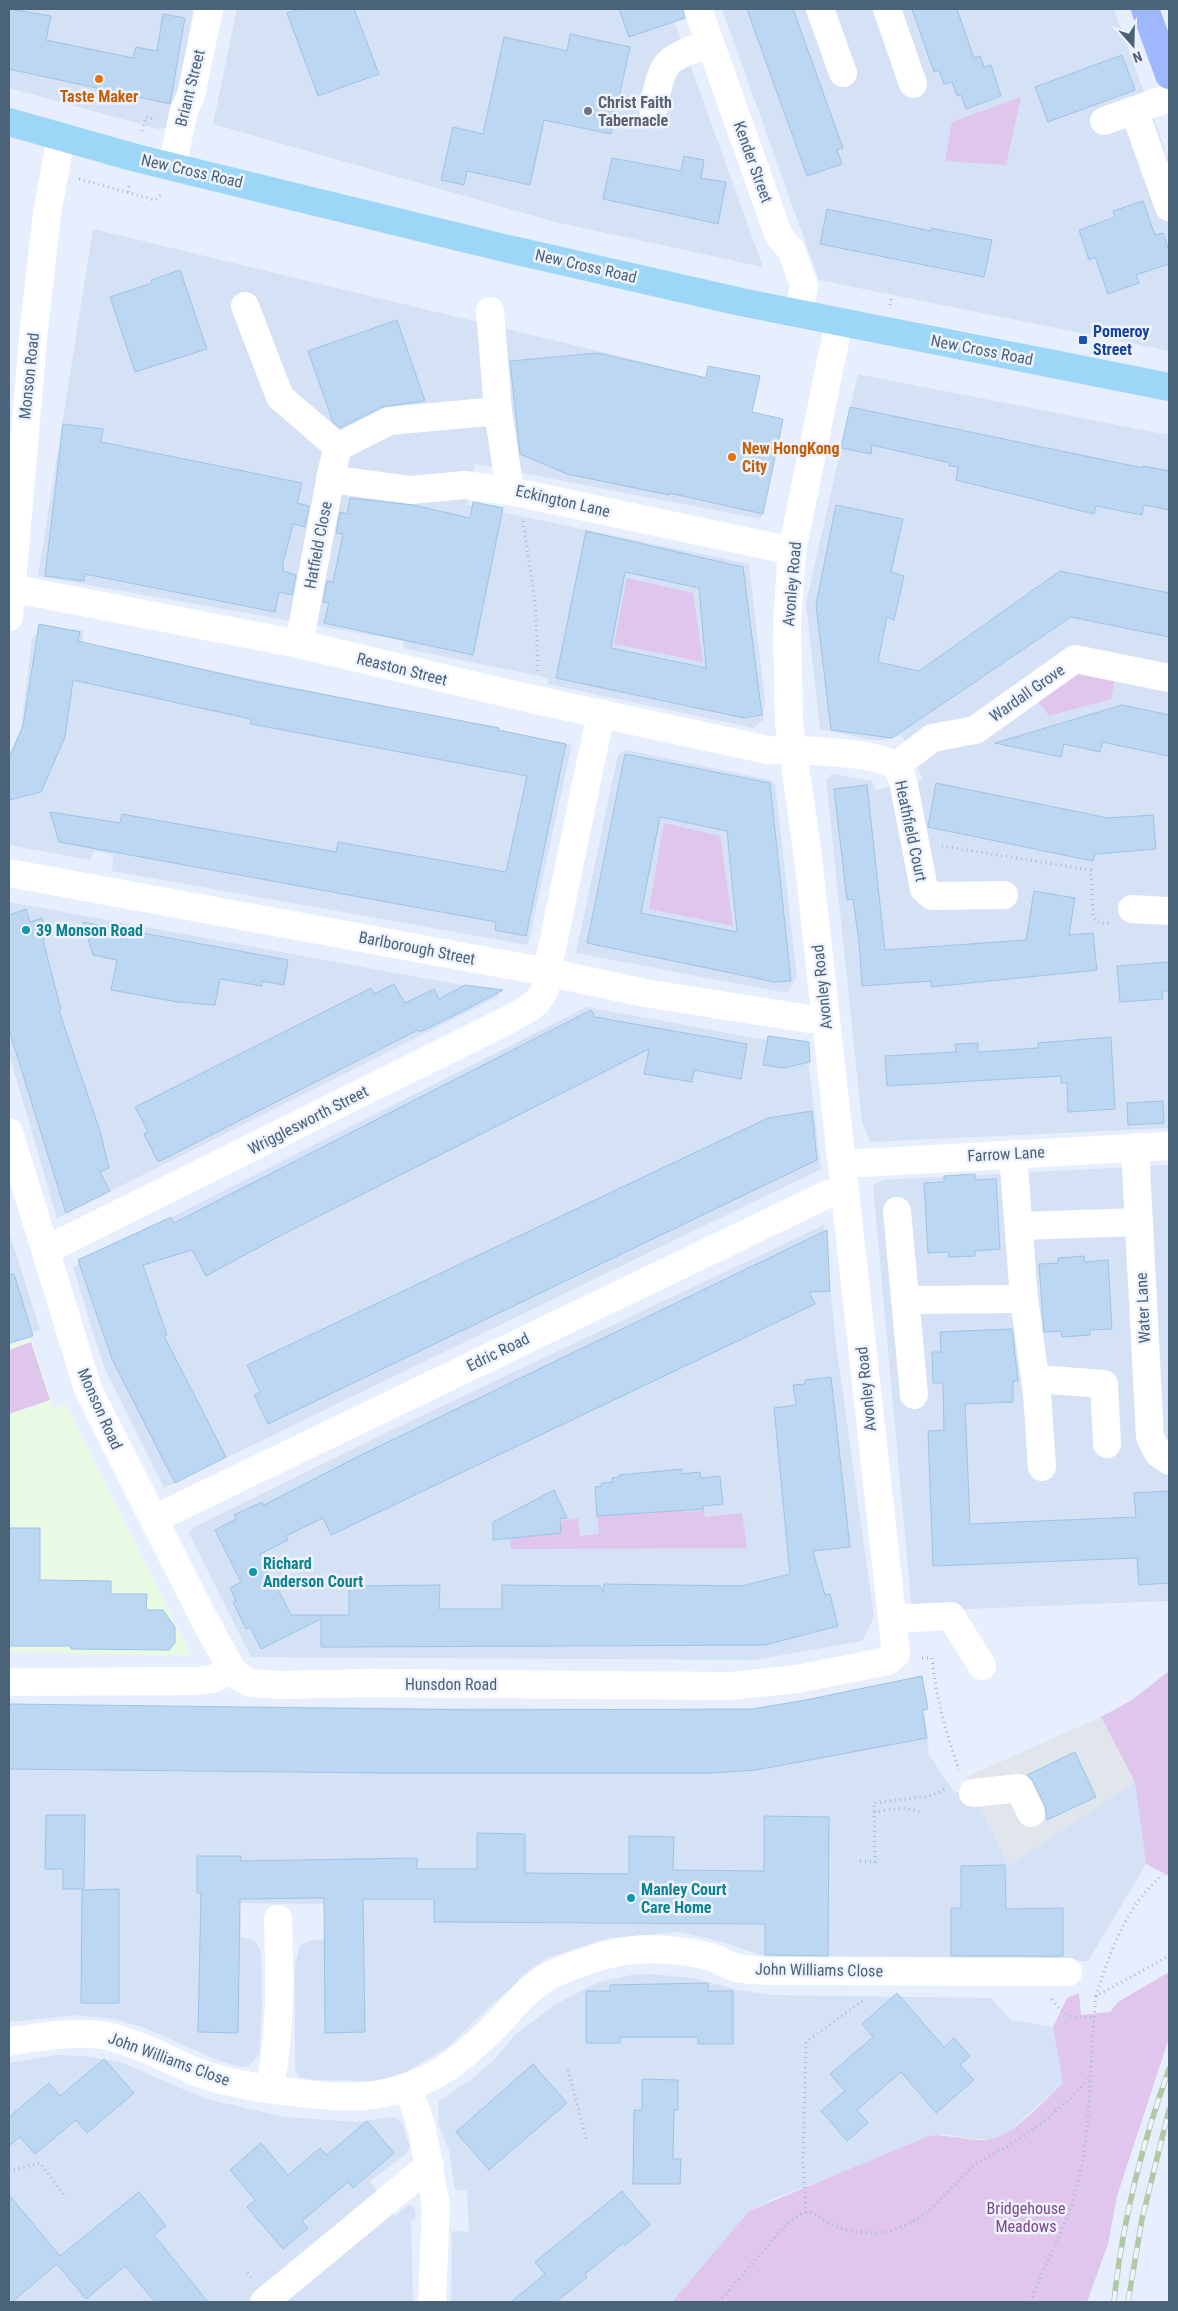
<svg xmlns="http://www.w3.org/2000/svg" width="1178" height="2311" font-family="'Roboto Condensed',sans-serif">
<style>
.residential{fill:#d5e1f5}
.industrial{fill:#e1e6ed}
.education{fill:#e9fae4}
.green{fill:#e0c5ec}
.building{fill:#bcd7f1;stroke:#9ec3e6;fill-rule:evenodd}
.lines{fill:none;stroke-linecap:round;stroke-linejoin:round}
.path{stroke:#a1bdd9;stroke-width:3;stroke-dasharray:1 4;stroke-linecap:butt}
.minor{stroke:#fff;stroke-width:28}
.major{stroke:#9fb8fd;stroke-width:28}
.highway{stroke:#9dd7f8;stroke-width:28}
.rail-casing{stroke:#b1c8a4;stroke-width:5.5}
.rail{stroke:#eef3ff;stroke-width:4;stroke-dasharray:11;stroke-linecap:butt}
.food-dot{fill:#e8710a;stroke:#eef3ff;stroke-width:2}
.worship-dot{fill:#6b7280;stroke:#eef3ff;stroke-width:2}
.transit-dot{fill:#1a4fb4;stroke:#eef3ff;stroke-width:2}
.culture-dot{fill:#0f9aa8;stroke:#eef3ff;stroke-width:2}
.labels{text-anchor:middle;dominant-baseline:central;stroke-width:5;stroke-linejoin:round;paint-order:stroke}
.street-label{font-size:16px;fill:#4a6378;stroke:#eef3ff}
.food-label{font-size:16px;font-weight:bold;fill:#c56008;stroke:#eef3ff}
.worship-label{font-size:16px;font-weight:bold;fill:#5b616d;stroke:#eef3ff;text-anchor:start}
.transit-label{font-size:16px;font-weight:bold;fill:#164399;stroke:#eef3ff;text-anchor:start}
.culture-label{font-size:16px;font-weight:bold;fill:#0d838f;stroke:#eef3ff;text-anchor:start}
.park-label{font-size:16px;fill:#7d478a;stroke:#eef3ff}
</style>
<rect width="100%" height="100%" fill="#e7eefd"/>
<g class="residential">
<polygon points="9,9 193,9 175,116 167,128 158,129 9,88"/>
<polygon points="237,9 670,9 763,267 555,222 213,124"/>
<polygon points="722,9 1114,9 1169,161 1169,351 819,280"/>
<polygon points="93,229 747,387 736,425 781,433 761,519 475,464 467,505 749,564 765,701 763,720 753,728 548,684 548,678 403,648 404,641 38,576"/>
<polygon points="858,374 1169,435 1169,1128 870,1142 862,1122 826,779 832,774 872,781 875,790 923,780 902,735 885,740 872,740 820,729 806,603"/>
<polygon points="47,627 83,630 83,644 572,745 528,945 112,871 113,855 94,851 90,860 9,845 9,754 21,728 32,638"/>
<polygon points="627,750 770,780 775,784 797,977 787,993 576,953 618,754"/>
<polygon points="9,902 499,992 499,996 57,1218 9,1054"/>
<polygon points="587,1007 755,1038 800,1044 807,1051 821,1169 164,1488 104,1367 73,1267"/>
<polygon points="1169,1165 1169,1601 912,1611 873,1186 883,1180"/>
<polygon points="824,1225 836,1344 874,1617 862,1641 755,1660 251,1657 189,1533 193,1528 377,1437"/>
<polygon points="9,1231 40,1330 9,1340"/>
<polygon points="921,1676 929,1755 955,1793 971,1788 1009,1865 1135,1782 1146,1864 1088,1961 941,1957 760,1955 723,1942 680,1932 608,1938 547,1958 520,1977 517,1983 491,2005 449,2046 406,2072 376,2081 315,2080 299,2077 295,2070 295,1965 300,1945 312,1940 326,1939 326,1904 240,1903 241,1937 254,1940 261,1952 262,2009 259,2054 249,2066 240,2067 217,2060 145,2028 114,2019 77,2015 9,2022 9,1705 753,1710"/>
<polygon points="651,1974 693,1978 738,1990 772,1995 991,1998 1011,2020 1053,2027 1063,2083 1006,2134 991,2139 972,2139 944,2134 775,2198 749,2211 672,2302 451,2302 452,2231 469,2232 467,2191 455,2190 449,2150 438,2123 439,2101 473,2078 494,2060 515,2035 554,2005 599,1982 631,1975"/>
<polygon points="57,2055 85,2056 120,2062 206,2099 285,2117 357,2122 392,2117 399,2120 403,2126 410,2147 406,2154 370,2181 395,2216 409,2205 412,2206 415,2210 416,2218 411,2221 413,2302 9,2302 9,2063"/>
</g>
<polygon class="industrial" points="1101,1717 1135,1782 1009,1865 966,1777"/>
<polygon class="education" points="31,1338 54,1409 64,1403 67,1407 192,1656 9,1652 9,1345"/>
<g class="green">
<polygon points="1021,97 1006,165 945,161 952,122"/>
<polygon points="627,578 693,593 703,662 614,644"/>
<polygon points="1085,673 1115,678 1111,699 1049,716 1038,701 1077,674"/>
<polygon points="664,823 720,836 733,926 649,909"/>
<polygon points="31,1342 50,1400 9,1414 9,1350"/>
<polygon points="685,1510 686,1512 704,1510 705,1517 742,1513 747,1548 511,1549 510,1533 560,1533 560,1521 578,1518 580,1536 599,1534 597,1515"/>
<polygon points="1169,1671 1169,1876 1146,1864 1135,1782 1101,1717 1132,1700"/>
<path d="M1169,1972V2038L1117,2196L1108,2244L1087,2302H672L749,2211L929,2136C950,2133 970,2143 990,2139C1013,2136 1046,2099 1063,2083L1053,2027L1067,1998L1079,1993L1081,2015L1110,2012L1118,2002Z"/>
</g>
<g class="building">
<polygon points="9,9 51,16 46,40 133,58 136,47 157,51 163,14 185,18 170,104 9,69"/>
<polygon points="300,9 354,9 379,74 318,96 287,13"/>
<polygon points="619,9 683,9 685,18 629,37"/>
<polygon points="747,9 793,9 843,148 837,150 842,164 807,176"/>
<polygon points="912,9 957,9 974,58 980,56 984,67 991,65 1001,96 966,109 961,95 957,96 952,82 944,84 939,70 934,72"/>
<polygon points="570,34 630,47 611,134 544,120 530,185 467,171 464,185 441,180 453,127 483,134 504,37 567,51"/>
<polygon points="1122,55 1135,90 1048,122 1035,87"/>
<polygon points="684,156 704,160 701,178 726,182 718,224 603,199 612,158 681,171"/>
<polygon points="1143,201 1155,235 1163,233 1169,251 1169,264 1136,275 1139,283 1108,294 1095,257 1089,260 1079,230 1115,217 1113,211"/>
<polygon points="827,209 931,231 931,228 992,240 984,277 820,244"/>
<polygon points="180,270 207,349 135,372 110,297 152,283 151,280"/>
<polygon points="397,320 425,401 382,407 340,428 333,422 308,351"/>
<polygon points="598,353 706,378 708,366 760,376 752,412 783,419 763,514 669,493 669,495 567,474 520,454 510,361"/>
<polygon points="850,407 1143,468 1143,466 1169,471 1169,510 1144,505 1142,515 1096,506 1094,514 956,480 958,467 949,466 950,463 872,445 871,454 841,448"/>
<polygon points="63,424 103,429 101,442 302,483 297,503 309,506 305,527 293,524 283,563 283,571 296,575 292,595 279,592 275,612 85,574 84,581 45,576"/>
<polygon points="350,498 413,505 470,518 473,502 503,508 473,655 324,623 329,603 323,602 327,581 333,582 343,534 336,533 340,512 347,514"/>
<polygon points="836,505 903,519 891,572 904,576 894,620 887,617 878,662 919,671 1060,571 1169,593 1169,637 1071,617 892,738 831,730 816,605"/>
<path d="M586,531L743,567L762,715L744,718L556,678ZM625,572L699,588L706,668L611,648Z"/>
<polygon points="39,624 80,632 78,641 258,682 499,728 498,730 566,744 526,936 495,930 496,922 59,842 50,812 120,823 122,814 336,852 338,842 506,872 527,776 251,724 251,719 73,680 65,737 41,792 9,800 9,759 23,726"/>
<polygon points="1122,705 1169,715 1169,756 1102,742 1100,752 1064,744 1061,757 995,743"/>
<path d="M625,754L770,783L791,981L774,982L587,943ZM660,817L727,831L737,932L641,913Z"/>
<polygon points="936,783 1108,818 1153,815 1156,849 1095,854 1093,861 928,827"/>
<polygon points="867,785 885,950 1026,940 1034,891 1075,898 1069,935 1093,933 1097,970 931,987 931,981 862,986 859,942 853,899 847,900 834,789"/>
<polygon points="26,909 30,922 42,918 46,938 43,940 61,1010 59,1011 100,1131 109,1168 100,1172 110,1191 66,1213 9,1030 9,915"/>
<polygon points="83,922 288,960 284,985 262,981 262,986 220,979 215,1005 178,1002 111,990 117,960 93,955"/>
<polygon points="1169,962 1169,991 1162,991 1163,999 1120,1002 1117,966"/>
<polygon points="394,984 405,1003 434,989 439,999 465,985 503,990 459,1013 420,1032 418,1030 158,1162 144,1134 148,1132 135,1107 371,988 374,994"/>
<polygon points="591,1010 595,1017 747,1044 741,1079 694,1070 692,1082 644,1074 649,1049 276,1238 206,1276 192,1250 143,1265 167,1335 164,1336 226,1457 175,1483 112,1359 78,1260 171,1217 174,1223"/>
<polygon points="768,1036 809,1042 810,1062 783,1068 763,1065"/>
<polygon points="1111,1037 1115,1109 1068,1112 1067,1083 1061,1083 1061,1076 887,1086 885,1056 956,1052 955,1044 978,1043 978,1052 1038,1048 1038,1043"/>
<polygon points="1163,1101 1164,1123 1128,1125 1127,1103"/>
<polygon points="812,1111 817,1160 268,1424 254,1395 260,1392 247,1365 768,1118"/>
<polygon points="975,1174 975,1180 996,1179 1000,1249 975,1251 975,1256 949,1257 948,1252 928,1253 924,1183 944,1182 944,1176"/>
<polygon points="827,1230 830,1291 809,1292 815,1304 331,1535 323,1518 286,1536 288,1540 260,1554 291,1615 349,1615 349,1586 440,1585 439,1609 502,1609 502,1585 600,1586 603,1593 604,1584 742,1586 790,1574 774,1408 796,1405 793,1385 805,1384 805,1380 831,1377 850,1547 813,1551 825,1595 830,1594 838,1626 765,1645 343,1647 321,1647 321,1619 261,1649 250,1627 246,1629 233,1602 236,1601 230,1588 241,1582 215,1530 236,1519 234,1515 262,1502 264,1505 357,1457"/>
<polygon points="1084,1256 1085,1262 1108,1260 1112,1329 1090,1330 1090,1335 1062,1337 1061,1331 1044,1332 1039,1264 1058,1263 1058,1258"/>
<polygon points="14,1274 33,1336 9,1343 9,1275"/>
<polygon points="1012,1329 1018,1381 1013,1381 1013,1402 965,1404 970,1524 1136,1517 1134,1493 1169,1491 1169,1583 1139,1585 1137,1558 933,1566 928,1431 944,1430 943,1383 933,1383 932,1352 941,1352 940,1332"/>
<polygon points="682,1469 682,1474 700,1472 701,1478 720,1476 723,1504 703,1506 704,1509 597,1516 595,1487 601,1486 602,1483 613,1482 612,1478 618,1477 619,1475"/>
<polygon points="554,1490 567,1518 560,1519 561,1533 493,1540 493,1522"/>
<polygon points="9,1528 40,1528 40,1580 111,1581 111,1594 147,1594 146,1610 163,1610 175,1627 175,1643 169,1650 71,1649 70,1646 9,1646"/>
<polygon points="922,1676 928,1709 922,1710 927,1738 756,1770 711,1773 385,1773 9,1769 9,1704 476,1710 752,1709 806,1700"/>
<polygon points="1075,1752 1096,1797 1047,1820 1045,1806 1033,1781 1027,1775"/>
<polygon points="46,1815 85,1815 84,1889 63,1889 63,1869 45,1869"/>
<polygon points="764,1816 829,1817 828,1956 765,1955 765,1924 434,1922 434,1899 363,1899 365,2032 325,2033 324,1898 240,1899 238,2033 198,2032 201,1893 197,1893 197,1856 241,1856 241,1861 417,1858 417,1869 477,1869 477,1833 525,1834 525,1873 629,1874 629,1836 674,1837 673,1870 764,1871"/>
<polygon points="1005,1865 1006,1909 1063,1908 1063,1956 951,1956 951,1908 961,1908 961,1866"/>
<polygon points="119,1889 119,2003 81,2003 82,1890"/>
<polygon points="708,1983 708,1991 733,1991 733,2044 698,2044 698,2037 620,2037 620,2043 586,2043 586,1991 610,1991 610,1985"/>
<polygon points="897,1993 944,2047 954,2038 970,2056 960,2065 974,2080 936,2113 901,2072 857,2110 868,2123 847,2141 821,2111 845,2091 830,2074 873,2037 862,2024"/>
<polygon points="104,2059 134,2093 87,2133 76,2120 35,2154 20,2137 9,2146 9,2117 49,2083 60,2096"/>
<polygon points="533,2064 567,2103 489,2170 456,2132"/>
<polygon points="642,2079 678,2080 678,2110 674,2110 673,2159 681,2159 680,2184 633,2184 634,2110 642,2110"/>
<polygon points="367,2121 394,2153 353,2188 348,2182 302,2221 308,2228 283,2249 247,2207 255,2200 230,2170 261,2143 288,2175 320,2148 327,2155"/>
<polygon points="622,2191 650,2225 625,2245 623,2243 585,2274 587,2277 556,2302 511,2302 545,2274 535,2262"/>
<polygon points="139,2192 166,2226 154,2235 208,2302 155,2302 125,2266 86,2299 57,2264 12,2302 9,2302 9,2195 60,2256"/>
</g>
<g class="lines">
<g class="path">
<polyline points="142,131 146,117 154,119"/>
<polyline points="79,179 155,200 163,193"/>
<polyline points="128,192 130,183"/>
<polyline points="890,305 892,297"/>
<polyline points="523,521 535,602 538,663 537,672"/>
<polyline points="942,846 1091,870 1093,917 1099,923 1110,923"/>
<path d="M922,1658H932C936,1697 946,1733 959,1770"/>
<polyline points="874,1812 903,1808 920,1812"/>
<polyline points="860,1861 875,1862 874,1803 929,1796 946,1789"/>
<path d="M1096,1996C1110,1952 1126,1905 1163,1875"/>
<path d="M1052,1999C1065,2018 1072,2018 1093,2017"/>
<polyline points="568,2070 587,2141"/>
<polyline points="9,2171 40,2163 64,2195"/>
<polyline points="806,2213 803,2160 806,2042 865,1999"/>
<polyline points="247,2273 252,2279"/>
<path d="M719,2302L783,2228C789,2223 797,2215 805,2213C815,2210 821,2219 829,2223C849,2234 878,2236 899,2228C936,2214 949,2185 978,2163C993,2153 1010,2146 1024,2136C1049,2119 1070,2099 1090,2078"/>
<path d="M1031,2302C1042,2267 1062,2236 1073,2200C1094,2134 1088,2064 1096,1996L1169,1956"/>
</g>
<g class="minor">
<polyline points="698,9 779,236 791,250 804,285 799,314"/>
<polyline points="820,9 843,73"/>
<polyline points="887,9 913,84"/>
<path d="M653,109C664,59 662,61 710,43"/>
<polyline points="1134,110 1169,207"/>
<polyline points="1104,121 1169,98"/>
<polyline points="172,166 184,110 191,95 209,9"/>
<polyline points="245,306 280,397 338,447 332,470 299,644"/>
<polyline points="490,311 498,411 510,491 792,551"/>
<polyline points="338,447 389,421 498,411"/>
<polyline points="330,479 411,490 465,485 510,491"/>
<path d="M10,588L299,644L532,699L768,750C794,750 874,751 893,765C898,768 901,776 903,781L924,889L932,896L1004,895"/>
<polyline points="9,617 34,328 47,214 61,137"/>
<polyline points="896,766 932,738 975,730 1075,659 1169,678"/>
<polyline points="9,873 547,972 645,993 809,1019 826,1018"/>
<polyline points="1132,909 1169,911"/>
<polyline points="547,972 601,713"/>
<polyline points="9,1132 88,1389 202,1615 232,1670 241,1678 250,1683 279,1685 372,1683 731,1686 797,1679 888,1661 896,1654 808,857 789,723 787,623 792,551 839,322"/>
<polyline points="1135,1147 1150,1437 1158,1453 1169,1461"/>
<polyline points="1013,1154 1024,1299 1037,1393 1042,1467"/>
<polyline points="842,1164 1169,1146"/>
<polyline points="897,1211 914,1395"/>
<polyline points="1020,1226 1139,1222"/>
<path d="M46,1250L508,1020C534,1006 543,1003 550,973"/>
<polyline points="905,1300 1024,1299"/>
<polyline points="1035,1379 1104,1384 1107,1444"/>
<polyline points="154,1519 828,1194 845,1191"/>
<polyline points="892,1619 951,1616 982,1666"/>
<polyline points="9,1682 198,1681 212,1679 232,1670"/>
<polyline points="973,1793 1019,1788 1031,1813"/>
<path d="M9,2042C34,2037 82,2030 107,2036C137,2043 165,2058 194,2071C233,2087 333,2101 375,2095C434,2085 463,2059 502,2019C515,2005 528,1989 544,1979C565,1967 601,1955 625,1951C652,1947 685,1950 711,1957C718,1959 725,1964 733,1967C743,1970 755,1970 766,1971L1068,1972"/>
<polyline points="408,2087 422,2129 436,2205 432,2302"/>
<path d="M270,2088C281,2028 280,1979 278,1919"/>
<polyline points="264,2302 430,2165"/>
</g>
<polyline class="major" points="1145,9 1169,75"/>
<polyline class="highway" points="9,122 136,158 504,248 741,302 1169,387"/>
<g class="rail-casing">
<g id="rail">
<path d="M1114,2302C1122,2223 1142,2144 1169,2069"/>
<polyline points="1128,2302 1142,2219 1169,2110"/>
</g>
</g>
<use href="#rail" class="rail"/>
</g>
<g class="food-dot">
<circle cx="99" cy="79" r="5"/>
<circle cx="732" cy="457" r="5"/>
</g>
<circle class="worship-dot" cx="588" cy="111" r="5"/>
<rect class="transit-dot" x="1078" y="335" width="10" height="10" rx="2.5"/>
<g class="culture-dot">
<circle cx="26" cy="930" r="5"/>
<circle cx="253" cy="1572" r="5"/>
<circle cx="631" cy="1898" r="5"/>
</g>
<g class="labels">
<g class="street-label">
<text transform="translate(190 88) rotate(-76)">Briant Street</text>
<text transform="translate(753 162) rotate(70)">Kender Street</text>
<text transform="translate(192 171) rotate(13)">New Cross Road</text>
<text transform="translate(586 266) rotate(13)">New Cross Road</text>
<text transform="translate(982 350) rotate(11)">New Cross Road</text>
<text transform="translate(29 376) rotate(-84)">Monson Road</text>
<text transform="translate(563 501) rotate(13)">Eckington Lane</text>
<text transform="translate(318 545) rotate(-79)">Hatfield Close</text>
<text transform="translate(792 584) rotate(-85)">Avonley Road</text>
<text transform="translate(402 669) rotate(14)">Reaston Street</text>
<text transform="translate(1027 693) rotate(-35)">Wardall Grove</text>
<text transform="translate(911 831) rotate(78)">Heathfield Court</text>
<text transform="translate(417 948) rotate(11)">Barlborough Street</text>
<text transform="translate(822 987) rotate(-96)">Avonley Road</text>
<text transform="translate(308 1120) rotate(-27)">Wrigglesworth Street</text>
<text transform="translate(1006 1154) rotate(-3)">Farrow Lane</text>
<text transform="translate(1143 1308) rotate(-93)">Water Lane</text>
<text transform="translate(498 1352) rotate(-26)">Edric Road</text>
<text transform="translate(866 1389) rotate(-96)">Avonley Road</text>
<text transform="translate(100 1409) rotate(66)">Monson Road</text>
<text x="451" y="1684">Hunsdon Road</text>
<text transform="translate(819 1970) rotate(1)">John Williams Close</text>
<text transform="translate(169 2059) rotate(20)">John Williams Close</text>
</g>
<g class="food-label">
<text x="99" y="96">Taste Maker</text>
<text x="742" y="448" text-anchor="start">New HongKong<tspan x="742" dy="18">City</tspan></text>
</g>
<g class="worship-label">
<text x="598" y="102">Christ Faith<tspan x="598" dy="18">Tabernacle</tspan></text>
</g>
<g class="transit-label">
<text x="1093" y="331">Pomeroy<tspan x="1093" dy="18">Street</tspan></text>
</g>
<g class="culture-label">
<text x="36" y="930">39 Monson Road</text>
<text x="263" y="1563">Richard<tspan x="263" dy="18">Anderson Court</tspan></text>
<text x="641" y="1889">Manley Court<tspan x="641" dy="18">Care Home</tspan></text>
</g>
<g class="park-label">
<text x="1026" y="2208">Bridgehouse<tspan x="1026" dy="18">Meadows</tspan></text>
</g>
</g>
<rect width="1178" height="2311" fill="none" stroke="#4a6378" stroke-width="20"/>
<g transform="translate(1133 45) rotate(160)" stroke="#eef3ff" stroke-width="4" paint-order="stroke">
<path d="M0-4L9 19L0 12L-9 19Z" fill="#4a6378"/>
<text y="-8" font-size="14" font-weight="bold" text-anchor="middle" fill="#4a6378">N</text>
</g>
</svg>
